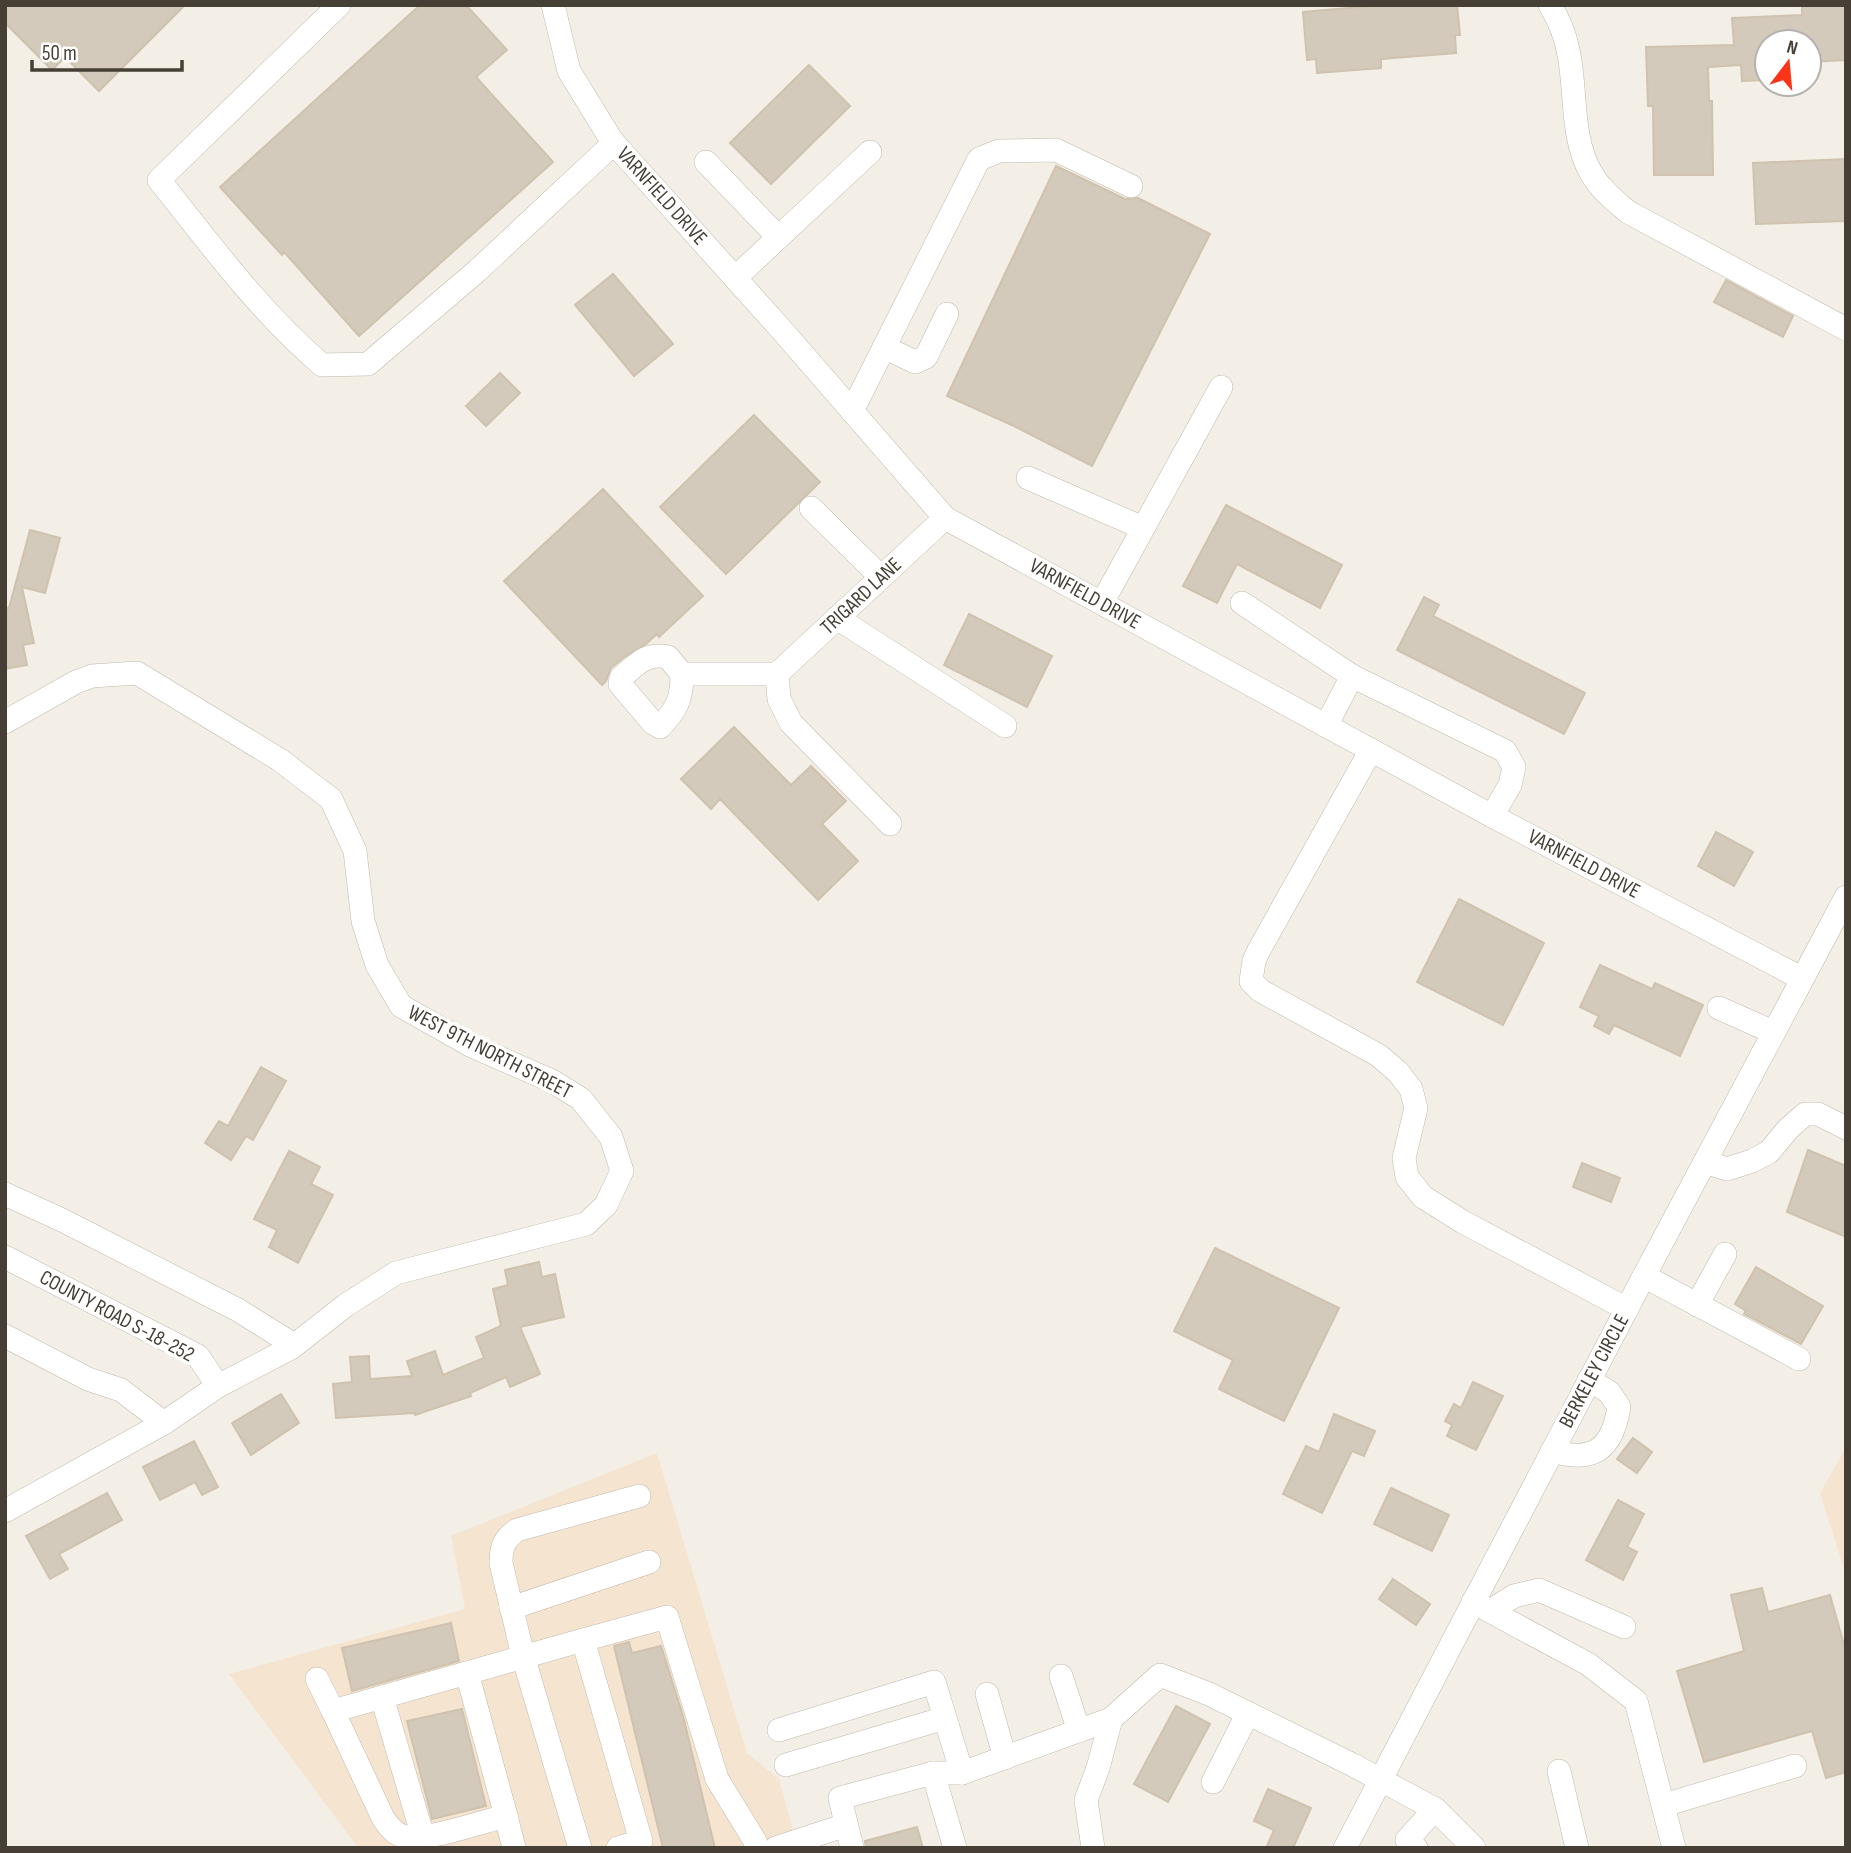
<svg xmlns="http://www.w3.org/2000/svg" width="1851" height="1853" font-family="'Sofia Sans Condensed',sans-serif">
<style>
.commercial{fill:#f5e5d0}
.building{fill:#d4cabb;stroke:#cfc2ae;stroke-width:2}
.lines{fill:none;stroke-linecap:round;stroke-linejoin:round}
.minor-casing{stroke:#c1b9ab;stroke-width:24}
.minor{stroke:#fff;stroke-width:23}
.labels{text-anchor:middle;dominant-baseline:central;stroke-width:7;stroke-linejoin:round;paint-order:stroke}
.street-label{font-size:21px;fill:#453f35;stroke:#fff}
</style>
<rect width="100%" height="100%" fill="#f3efe6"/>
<g class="commercial">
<polygon points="1846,1447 1846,1575 1820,1493"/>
<polygon points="657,1453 747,1753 779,1779 798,1848 358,1848 229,1674 465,1609 451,1536"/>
</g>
<g class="building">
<polygon points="5,5 185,5 99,91 65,57 52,70 5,23"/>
<polygon points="420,5 466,5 507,50 476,77 553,162 359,336 284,252 282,255 220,187"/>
<polygon points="1383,5 1457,5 1460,35 1455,35 1456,53 1381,59 1381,68 1317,73 1316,59 1307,60 1303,12"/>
<polygon points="1802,5 1846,5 1846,60 1809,62 1809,42 1767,42 1767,80 1742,81 1741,65 1708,67 1709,101 1712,101 1713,175 1654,175 1653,106 1648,106 1646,47 1734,45 1732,18 1802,15"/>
<polygon points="809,65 850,106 771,184 730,143"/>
<polygon points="1846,159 1846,221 1756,224 1753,163"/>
<polygon points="1056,166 1125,199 1138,198 1210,234 1092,466 1014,426 947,396"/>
<polygon points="613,274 673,344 634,376 575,305"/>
<polygon points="1726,280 1793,316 1783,337 1714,302"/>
<polygon points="500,373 520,393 486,426 466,406"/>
<polygon points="754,415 820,482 726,574 660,507"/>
<polygon points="603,489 703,596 659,637 657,634 646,644 623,658 611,668 606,681 602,685 504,581"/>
<polygon points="1226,505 1342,565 1320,608 1237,564 1217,603 1183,586"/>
<polygon points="30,530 60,538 45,593 22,587 34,643 23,645 27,665 5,669 5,609 9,608"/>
<polygon points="1424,597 1439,605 1433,616 1585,693 1564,734 1397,650"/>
<polygon points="969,614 1052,656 1027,707 944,665"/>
<polygon points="734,727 791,785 811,766 846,801 822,824 858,861 818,900 720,799 711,809 681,779"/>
<polygon points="1716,832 1753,852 1734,886 1698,866"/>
<polygon points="1459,899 1544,943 1503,1025 1417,982"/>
<polygon points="1600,965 1652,989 1655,983 1703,1005 1680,1056 1614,1025 1609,1034 1594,1026 1599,1016 1580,1007"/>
<polygon points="261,1067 286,1081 253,1140 246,1136 231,1160 205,1143 219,1121 228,1126"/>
<polygon points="1808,1150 1846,1166 1846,1237 1787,1212"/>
<polygon points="289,1151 320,1167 311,1184 333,1195 298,1263 269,1247 277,1230 254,1219"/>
<polygon points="1582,1163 1620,1178 1611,1202 1573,1187"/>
<polygon points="1215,1248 1339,1308 1284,1421 1219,1389 1233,1360 1174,1331"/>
<polygon points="539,1262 542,1277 555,1274 564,1317 520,1327 540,1374 510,1387 506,1377 470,1393 471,1396 415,1415 414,1413 336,1418 333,1384 352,1382 350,1357 369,1356 370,1379 412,1376 407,1361 435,1351 443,1375 484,1358 476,1337 501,1326 493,1289 508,1285 505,1270"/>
<polygon points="1756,1267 1823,1306 1801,1344 1744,1314 1746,1311 1735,1304"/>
<polygon points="1473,1382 1503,1396 1476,1450 1447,1436 1452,1425 1445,1421 1454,1404 1461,1408"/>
<polygon points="281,1394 299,1423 251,1455 232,1423"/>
<polygon points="1334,1414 1375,1431 1364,1456 1352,1451 1322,1513 1283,1494 1306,1446 1319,1452"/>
<polygon points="1633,1438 1652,1452 1637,1473 1617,1459"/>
<polygon points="194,1441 218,1487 202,1495 195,1482 160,1500 143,1467"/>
<polygon points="1391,1488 1449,1515 1432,1551 1374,1524"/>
<polygon points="107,1493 122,1520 59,1554 68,1569 50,1579 26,1536"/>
<polygon points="1618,1500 1644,1514 1627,1547 1637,1552 1623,1580 1586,1560"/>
<polygon points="1393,1579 1430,1604 1416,1625 1379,1599"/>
<polygon points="1762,1588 1768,1612 1830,1595 1846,1652 1846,1772 1826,1778 1812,1731 1704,1762 1677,1671 1744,1651 1731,1595"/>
<polygon points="451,1623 459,1661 352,1691 342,1648"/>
<polygon points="629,1642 632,1653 661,1646 683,1716 715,1848 663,1848 614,1646"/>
<polygon points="1176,1706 1210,1724 1168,1802 1134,1784"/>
<polygon points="462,1709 486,1806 432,1819 407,1721"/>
<polygon points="1268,1789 1311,1808 1293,1848 1266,1848 1274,1830 1254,1821"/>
<polygon points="917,1827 923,1848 866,1848 865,1841"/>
</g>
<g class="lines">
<g class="minor-casing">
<g id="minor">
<path d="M339,5L159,180C210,244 259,311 322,365L368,364L477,271L614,143"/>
<polyline points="553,5 569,71 612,141 780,328 945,518 1492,816 1801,978"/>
<path d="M1550,5C1559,20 1565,34 1568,50C1577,90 1570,136 1591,173C1600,189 1614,200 1628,212L1846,329"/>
<polyline points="706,162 778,237"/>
<polyline points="735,278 870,152"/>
<polyline points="884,347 915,362 926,357 947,314"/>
<polyline points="852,411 979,159 999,151 1056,150 1131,186"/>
<polyline points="1028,478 1143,528"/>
<polyline points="811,508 881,577"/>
<polyline points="1102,603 1221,387"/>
<polyline points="1242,603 1352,676 1505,751 1514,767 1510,785 1492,816"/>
<polyline points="837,618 1005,726"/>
<path d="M682,674C682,699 677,709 660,727L653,723L620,684L621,678C637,664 646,652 668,657L682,674H777"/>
<polyline points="777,674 945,518"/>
<polyline points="777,674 779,699 791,723 890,824"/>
<polyline points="5,722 76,682 92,676 137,673 280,760 331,799 355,851 363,921 377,965 401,1006 472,1046 552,1081 581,1099 611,1137 622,1171 606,1205 586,1224 396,1273 346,1305 291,1348 218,1386 164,1423 5,1511"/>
<polyline points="1326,726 1352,676"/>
<polyline points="1371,750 1259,950 1254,961 1251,981 1261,991 1378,1055 1398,1072 1411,1089 1416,1108 1404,1158 1407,1177 1423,1197 1463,1222 1627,1309"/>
<polyline points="1719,1008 1773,1032"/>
<polyline points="1705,1162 1727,1169 1752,1161 1769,1152 1788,1129 1805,1114 1818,1114 1846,1128"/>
<polyline points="5,1194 62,1220 238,1310 294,1345"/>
<polyline points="5,1257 198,1356 218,1386"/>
<polyline points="1644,1276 1799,1359"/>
<polyline points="1697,1305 1725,1254"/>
<polyline points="5,1336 88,1379 121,1390 164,1423"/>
<path d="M1552,1451C1593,1463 1612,1450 1619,1407L1609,1392L1589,1380"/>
<polyline points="1473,1602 1588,1664 1636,1701 1674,1848"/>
<polyline points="511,1608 649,1562"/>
<polyline points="1490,1611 1514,1596 1539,1590 1624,1627"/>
<polyline points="467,1673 506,1816"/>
<polyline points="1061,1676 1079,1731"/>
<polyline points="317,1679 333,1711 583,1640"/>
<polyline points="987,1694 1005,1758"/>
<polyline points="382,1697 423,1837"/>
<path d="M333,1711L383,1818C388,1825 394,1834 403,1836C423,1843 483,1821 506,1816L514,1848"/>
<polyline points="779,1730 934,1682 962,1773 933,1773"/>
<polyline points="786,1765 945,1718"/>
<polyline points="1559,1771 1577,1848"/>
<polyline points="962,1773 1111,1719"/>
<polyline points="1213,1782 1248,1713"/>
<polyline points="1664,1805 1795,1766"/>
<path d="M580,1848L523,1656L501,1563C501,1547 504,1539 517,1530L639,1496"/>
<polyline points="618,1848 641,1841 583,1640 667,1617 717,1779 755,1841 757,1848"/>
<polyline points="776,1848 846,1825"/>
<polyline points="852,1848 840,1798 933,1773 955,1848"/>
<polyline points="1093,1848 1086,1800 1098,1768 1111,1719 1160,1675 1209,1694 1353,1765 1435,1809 1474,1848"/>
<polyline points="1345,1848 1644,1276 1846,897"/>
<polyline points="1416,1848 1407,1840 1435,1809"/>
</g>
</g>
<use href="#minor" class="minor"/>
</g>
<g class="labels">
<g class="street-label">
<text transform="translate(662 196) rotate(48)">VARNFIELD DRIVE</text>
<text transform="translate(1085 594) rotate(29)">VARNFIELD DRIVE</text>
<text transform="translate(861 596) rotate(-43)">TRIGARD LANE</text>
<text transform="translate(1584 864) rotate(28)">VARNFIELD DRIVE</text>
<text transform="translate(490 1052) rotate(27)">WEST 9TH NORTH STREET</text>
<text transform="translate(117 1316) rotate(28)">COUNTY ROAD S-18-252</text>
<text transform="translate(1594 1371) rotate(-62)">BERKELEY CIRCLE</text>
</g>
</g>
<rect width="1851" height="1853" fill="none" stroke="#453f35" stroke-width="14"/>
<g transform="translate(1788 63) rotate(16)"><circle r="33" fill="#ffffff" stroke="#b5b2ae" stroke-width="2"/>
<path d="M0-5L12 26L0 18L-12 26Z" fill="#fa3416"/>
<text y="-10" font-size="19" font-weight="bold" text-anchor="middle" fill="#453f35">N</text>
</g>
<path d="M32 60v10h150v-10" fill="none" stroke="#453f35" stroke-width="3.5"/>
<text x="42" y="60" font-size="21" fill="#453f35" stroke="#ffffff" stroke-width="5" paint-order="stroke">50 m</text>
</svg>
